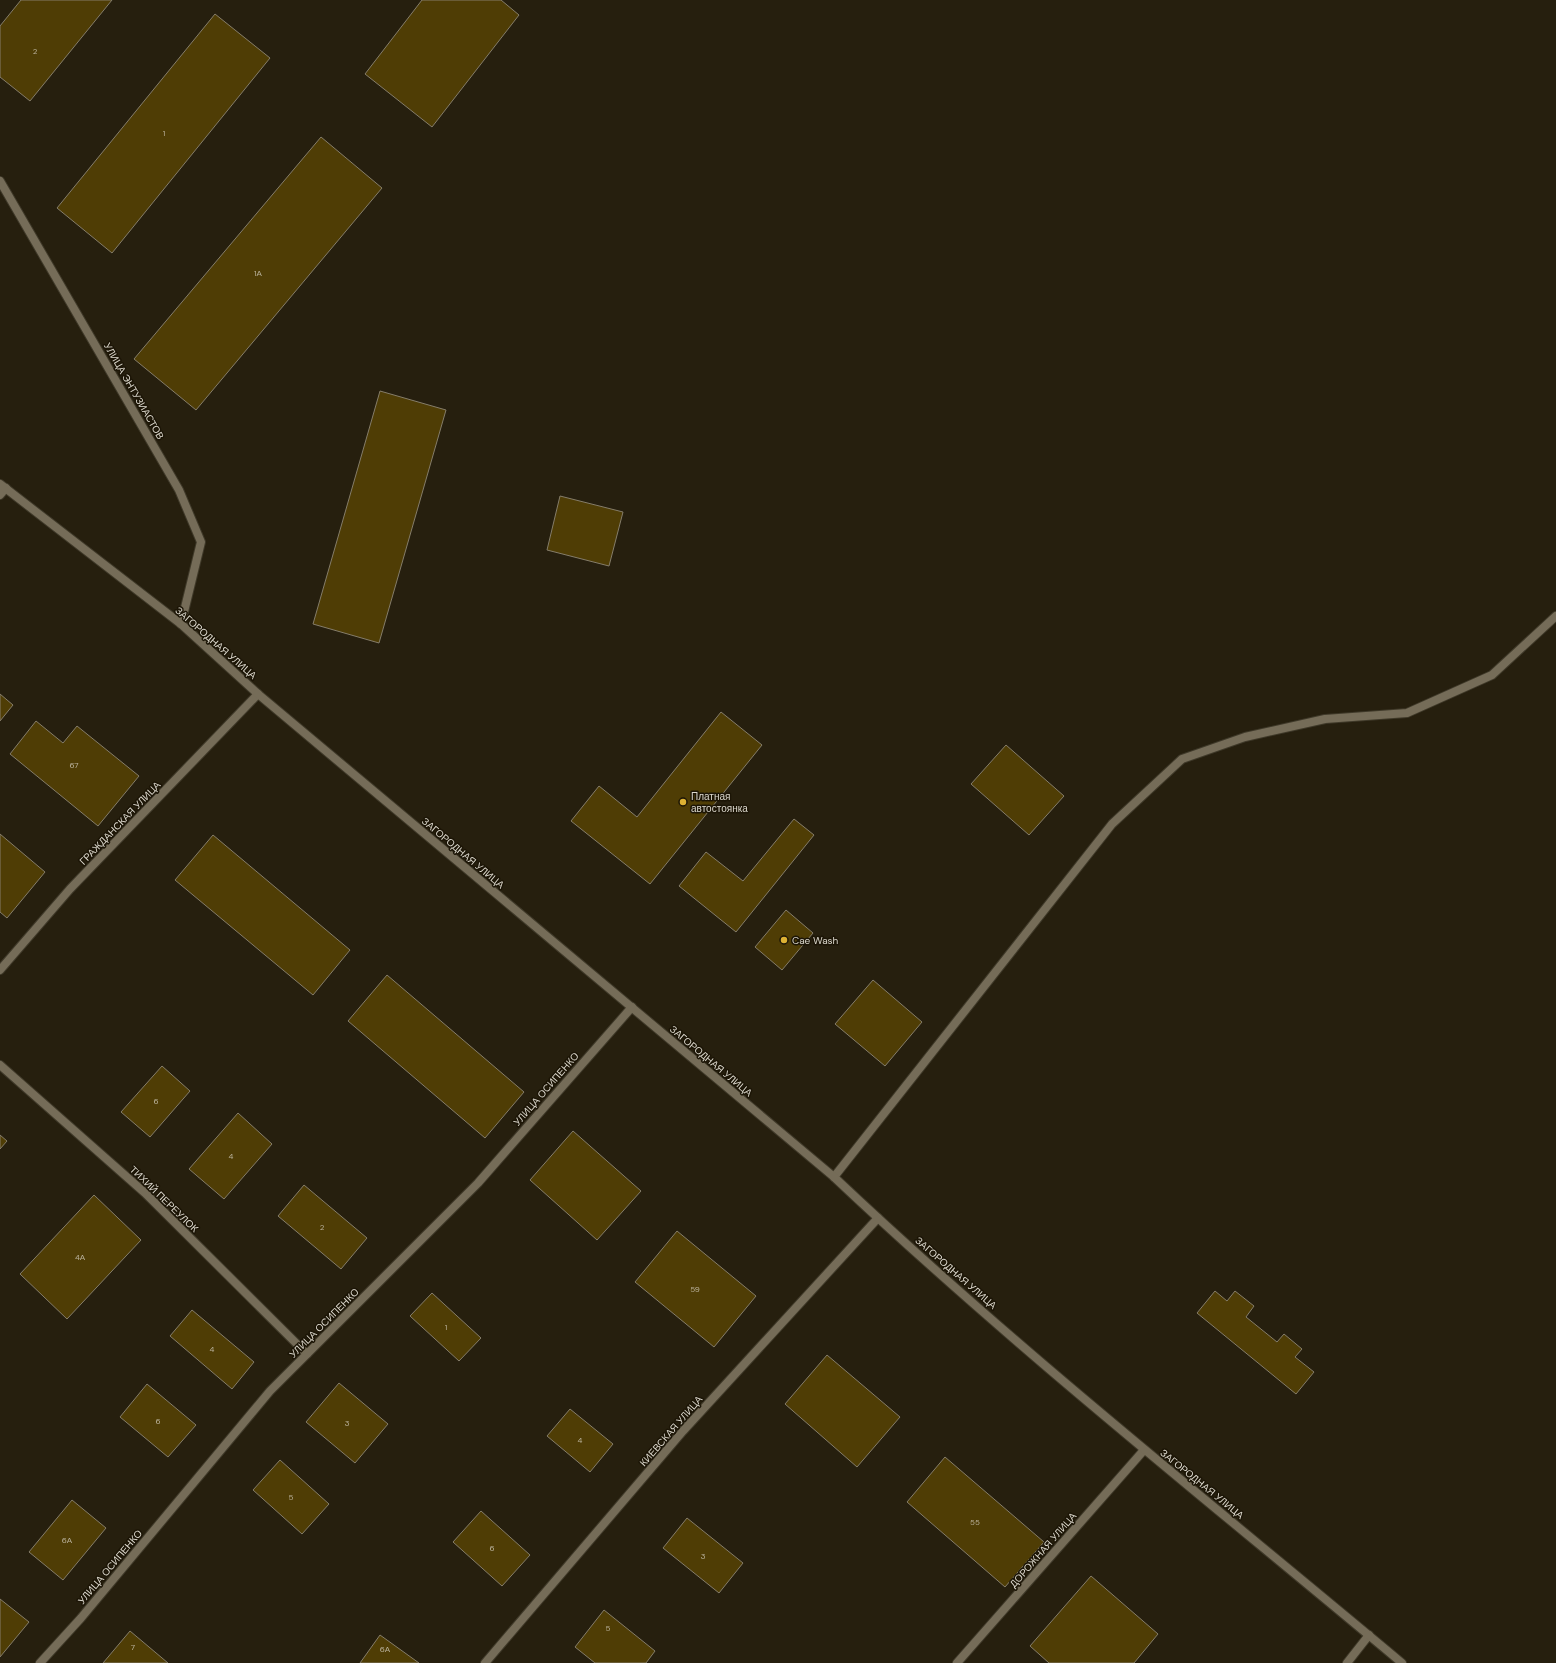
<svg xmlns="http://www.w3.org/2000/svg" width="1556" height="1663" font-family="'DM Sans',sans-serif">
<style>
.building{fill:#4f3d05;stroke:#857d6a}
.lines{fill:none;stroke-linecap:round;stroke-linejoin:round}
.minor-casing{stroke:#3f3929;stroke-width:10}
.tertiary-casing{stroke:#3f3929;stroke-width:10}
.minor{stroke:#756c58;stroke-width:8}
.tertiary{stroke:#756c58;stroke-width:8}
.poi-dot{fill:#ddb133;stroke:#1c1506;stroke-width:1.5}
.labels{text-anchor:middle;dominant-baseline:central;stroke-width:3;stroke-linejoin:round;paint-order:stroke}
.number-label{font-size:8px;fill:#b9b19b}
.street-label{font-size:10px;fill:#dcd8cd;stroke:#1c1506}
.poi-label{font-size:10px;fill:#dcd8cd;stroke:#1c1506;text-anchor:start}
</style>
<rect width="100%" height="100%" fill="#261f0e"/>
<g class="building">
<polygon points="21,0 112,0 30,101 0,77 0,26"/>
<polygon points="422,0 501,0 519,15 432,127 365,74"/>
<polygon points="215,14 270,58 112,253 57,208"/>
<polygon points="321,137 382,188 196,410 134,359"/>
<polygon points="380,391 446,410 379,643 313,624"/>
<polygon points="560,496 623,512 609,566 547,550"/>
<polygon points="0,694 13,705 0,721"/>
<polygon points="721,712 762,745 650,884 571,821 599,786 637,817"/>
<polygon points="36,721 63,743 77,726 139,776 98,826 10,754"/>
<polygon points="1006,745 1064,796 1029,835 971,784"/>
<polygon points="794,819 814,835 736,932 679,886 706,852 743,881"/>
<polygon points="0,834 45,872 7,918 0,912"/>
<polygon points="213,835 350,950 313,995 175,880"/>
<polygon points="786,910 813,933 782,970 755,947"/>
<polygon points="387,975 524,1092 485,1138 348,1021"/>
<polygon points="873,980 922,1022 885,1066 835,1024"/>
<polygon points="162,1066 190,1091 150,1137 121,1112"/>
<polygon points="238,1113 272,1144 224,1199 189,1169"/>
<polygon points="573,1131 641,1191 597,1240 530,1180"/>
<polygon points="0,1135 7,1141 0,1149"/>
<polygon points="304,1185 367,1238 341,1269 278,1216"/>
<polygon points="94,1195 141,1240 67,1319 20,1274"/>
<polygon points="677,1231 756,1296 714,1347 635,1282"/>
<polygon points="1215,1291 1227,1301 1235,1291 1254,1306 1246,1317 1277,1342 1284,1334 1302,1349 1295,1357 1314,1372 1296,1394 1197,1313"/>
<polygon points="432,1293 481,1338 459,1361 410,1316"/>
<polygon points="192,1310 254,1362 232,1389 170,1336"/>
<polygon points="827,1355 900,1417 857,1467 785,1404"/>
<polygon points="339,1383 388,1424 355,1463 306,1422"/>
<polygon points="147,1384 196,1425 168,1457 120,1417"/>
<polygon points="570,1409 613,1444 590,1472 547,1436"/>
<polygon points="945,1457 1044,1542 1005,1587 907,1502"/>
<polygon points="280,1460 329,1504 302,1534 253,1490"/>
<polygon points="72,1500 106,1528 63,1580 29,1552"/>
<polygon points="481,1511 530,1555 502,1586 453,1542"/>
<polygon points="687,1518 743,1563 719,1593 663,1548"/>
<polygon points="1091,1576 1158,1634 1134,1663 1049,1663 1030,1646"/>
<polygon points="0,1599 29,1622 0,1657"/>
<polygon points="604,1610 655,1651 646,1663 595,1663 575,1647"/>
<polygon points="130,1631 168,1663 103,1663"/>
<polygon points="380,1635 419,1663 360,1663"/>
</g>
<g class="lines">
<g class="minor-casing">
<g id="minor">
<polyline points="0,181 179,490 201,542 181,624"/>
<polyline points="0,495 6,488"/>
<polyline points="0,970 70,889 258,694"/>
<polyline points="0,1065 145,1193 307,1354"/>
<polyline points="834,1177 1112,824 1182,759 1245,737 1325,719 1407,713 1492,675 1556,616"/>
<polyline points="40,1663 81,1618 270,1391 478,1183 632,1007"/>
<polyline points="485,1663 683,1431 878,1218"/>
<polyline points="957,1663 1144,1450"/>
<polyline points="1347,1663 1369,1635"/>
</g>
</g>
<g class="tertiary-casing">
<path id="tertiary" d="M0,484L181,624L258,694L834,1177C1015,1348 1211,1503 1402,1663"/>
</g>
<use href="#minor" class="minor"/>
<use href="#tertiary" class="tertiary"/>
</g>
<g class="poi-dot">
<circle cx="683" cy="802" r="4"/>
<circle cx="784" cy="940" r="4"/>
</g>
<g class="labels">
<g class="number-label">
<text x="35" y="51">2</text>
<text x="164" y="133">1</text>
<text x="258" y="273">1А</text>
<text x="74" y="765">67</text>
<text x="156" y="1101">6</text>
<text x="231" y="1156">4</text>
<text x="322" y="1227">2</text>
<text x="80" y="1257">4А</text>
<text x="695" y="1289">59</text>
<text x="446" y="1327">1</text>
<text x="212" y="1349">4</text>
<text x="158" y="1421">6</text>
<text x="347" y="1423">3</text>
<text x="580" y="1440">4</text>
<text x="291" y="1497">5</text>
<text x="975" y="1522">55</text>
<text x="67" y="1540">6А</text>
<text x="492" y="1548">6</text>
<text x="703" y="1556">3</text>
<text x="608" y="1628">5</text>
<text x="133" y="1647">7</text>
<text x="385" y="1649">6А</text>
</g>
<g class="street-label">
<text transform="translate(134 391) rotate(60)">УЛИЦА ЭНТУЗИАСТОВ</text>
<text transform="translate(216 643) rotate(41)">ЗАГОРОДНАЯ УЛИЦА</text>
<text transform="translate(120 823) rotate(-46)">ГРАЖДАНСКАЯ УЛИЦА</text>
<text transform="translate(463 853) rotate(40)">ЗАГОРОДНАЯ УЛИЦА</text>
<text transform="translate(711 1061) rotate(40)">ЗАГОРОДНАЯ УЛИЦА</text>
<text transform="translate(546 1089) rotate(-49)">УЛИЦА ОСИПЕНКО</text>
<text transform="translate(164 1199) rotate(44)">ТИХИЙ ПЕРЕУЛОК</text>
<text transform="translate(956 1273) rotate(41)">ЗАГОРОДНАЯ УЛИЦА</text>
<text transform="translate(324 1323) rotate(-45)">УЛИЦА ОСИПЕНКО</text>
<text transform="translate(671 1431) rotate(-49)">КИЕВСКАЯ УЛИЦА</text>
<text transform="translate(1202 1484) rotate(39)">ЗАГОРОДНАЯ УЛИЦА</text>
<text transform="translate(1043 1550) rotate(-49)">ДОРОЖНАЯ УЛИЦА</text>
<text transform="translate(110 1567) rotate(-50)">УЛИЦА ОСИПЕНКО</text>
</g>
<g class="poi-label">
<text x="691" y="796">Платная<tspan x="691" dy="12">автостоянка</tspan></text>
<text x="792" y="940">Cae Wash</text>
</g>
</g>
</svg>
